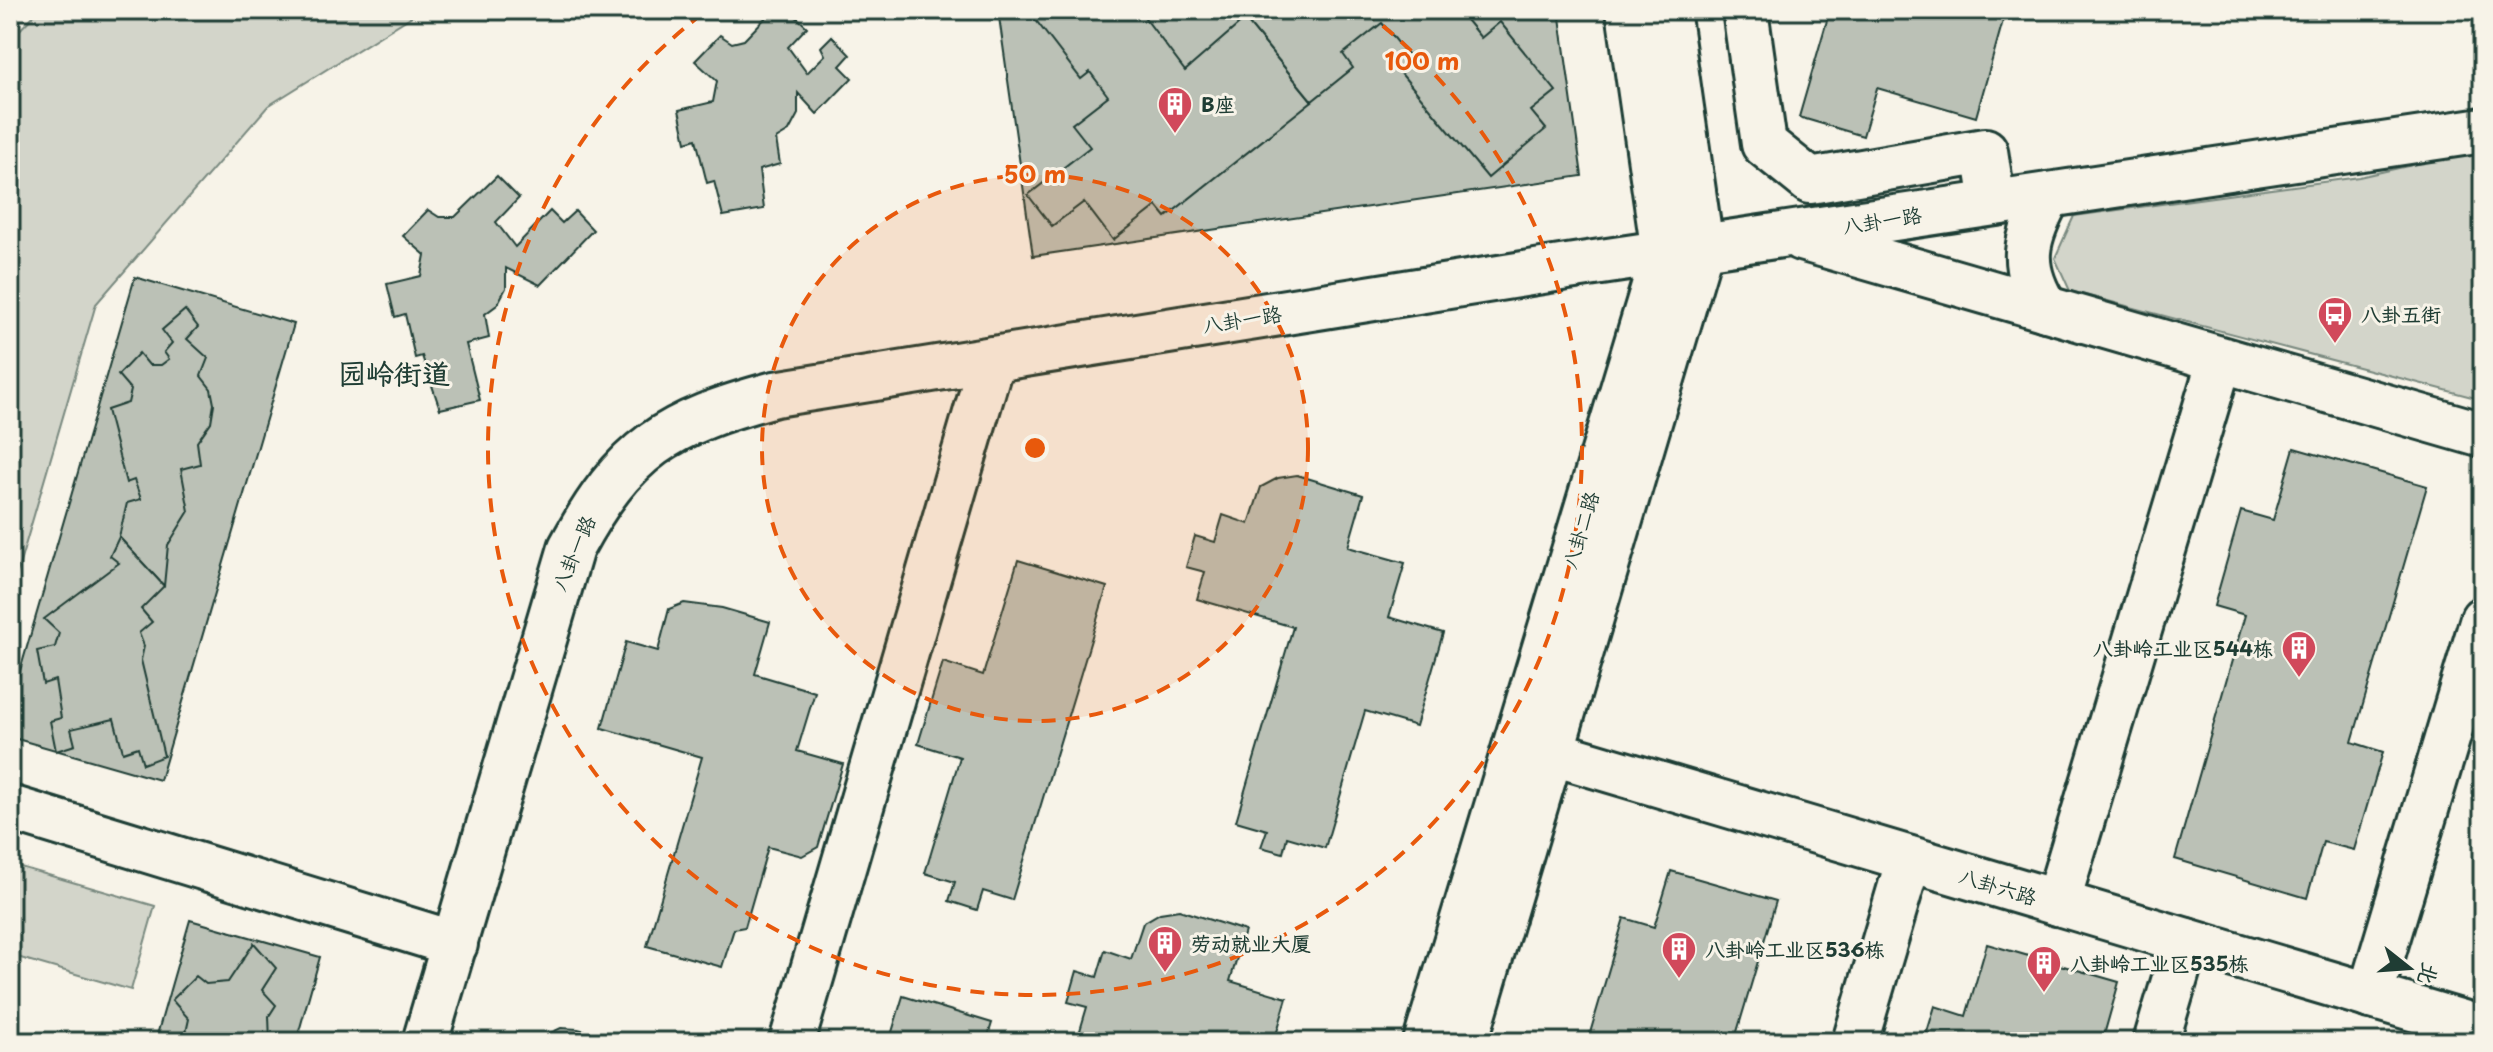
<svg xmlns="http://www.w3.org/2000/svg" width="2493" height="1052" font-family="'Playpen Sans','LXGW WenKai TC',sans-serif">
<style>
.green{fill:#d3d5ca;stroke:#79897f;stroke-width:2}
.building{fill:#bbc1b6;stroke:#1f3d34;stroke-width:2}
.lines{fill:none;stroke-linecap:round;stroke-linejoin:round}
.minor-casing{stroke:#1f3d34;stroke-width:50}
.minor{stroke:#f7f3e8;stroke-width:44}
.ring{fill:none;stroke:#e8590c;stroke-width:4;stroke-dasharray:14 10}
.labels{text-anchor:middle;dominant-baseline:central;stroke-width:6;stroke-linejoin:round;paint-order:stroke}
.poi-label{font-size:20px;font-weight:bold;fill:#1f3d34;stroke:#f7f3e8;text-anchor:start}
.street-label{font-size:20px;fill:#1f3d34;stroke:#f7f3e8}
.district-label{font-size:28px;font-weight:bold;fill:#1f3d34;stroke:#f7f3e8}
.centre{fill:#e8590c;stroke:#f7f3e8;stroke-width:4}
.ring-label{font-size:24px;text-anchor:middle;font-weight:bold;fill:#e8590c;stroke:#f7f3e8;stroke-width:6;stroke-linejoin:round;paint-order:stroke}
</style>
<rect width="100%" height="100%" fill="#f7f3e8"/>
<filter id="ink" filterUnits="userSpaceOnUse"><feTurbulence type="fractalNoise" baseFrequency=".0125" numOctaves="2"/><feDisplacementMap in="SourceGraphic" scale="16" xChannelSelector="R" yChannelSelector="G"/><feConvolveMatrix kernelMatrix="1 2 1 2 8 2 1 2 1" color-interpolation-filters="sRGB"/></filter>
<g filter="url(#ink)">
<g class="green">
<polygon points="39,10 434,10 417,13 268,106 96,304 10,597 10,40"/>
<polygon points="2483,149 2483,400 2070,291 2055,258 2074,216 2359,177"/>
<polygon points="10,864 155,906 131,990 10,955"/>
</g>
<g class="building">
<polygon points="773,10 789,10 807,27 788,47 807,73 825,55 821,47 832,36 850,55 840,66 852,78 817,114 798,93 798,114 789,131 776,139 780,164 759,170 764,209 723,216 714,181 707,183 696,139 686,142 679,110 713,102 717,81 695,61 720,35 732,43 744,40"/>
<polygon points="998,10 1559,10 1582,176 1033,256"/>
<polygon points="1028,10 1139,10 1185,71 1245,19 1312,101 1166,217 1157,206 1113,240 1084,202 1052,226 1028,195 1090,147 1072,124 1108,96 1090,72 1081,79"/>
<polygon points="1256,10 1458,10 1481,38 1500,22 1556,91 1531,111 1546,129 1488,178 1399,71 1412,60 1382,23 1343,54 1353,68 1312,101 1245,19"/>
<polygon points="1830,10 2006,10 1976,117 1877,88 1863,136 1799,117"/>
<polygon points="497,176 519,198 496,222 515,247 550,211 562,223 575,211 593,230 540,285 506,268 506,288 497,305 485,314 489,338 466,344 480,400 440,409 422,356 415,358 405,314 395,317 387,284 421,276 425,255 403,236 428,210 439,217 455,217"/>
<polygon points="135,277 294,324 160,780 10,737 10,705"/>
<polygon points="185,310 198,327 187,339 208,358 201,376 211,389 214,404 211,422 197,442 200,464 181,469 189,511 168,545 164,586 119,537 127,503 141,499 134,480 126,483 107,410 128,403 131,390 118,375 139,353 149,365 161,365 169,359 164,352 172,343 162,330"/>
<polygon points="2294,448 2427,486 2352,742 2383,752 2354,850 2323,842 2307,898 2175,859 2245,615 2214,606 2241,511 2273,520"/>
<polygon points="1297,475 1363,495 1348,547 1405,563 1389,617 1443,633 1416,726 1365,711 1325,848 1287,837 1283,853 1261,847 1267,830 1236,821 1293,627 1197,599 1205,572 1186,567 1195,536 1215,542 1223,515 1249,524 1261,487 1278,478"/>
<polygon points="119,537 164,586 141,609 152,622 139,633 144,646 141,660 164,756 143,764 138,747 123,752 114,719 71,729 75,745 56,751 50,721 61,718 55,680 43,684 37,651 55,647 59,633 44,619 119,563 110,556"/>
<polygon points="1018,560 1107,587 1012,900 983,891 977,910 949,901 955,882 925,873 960,757 918,744 943,662 983,675"/>
<polygon points="684,603 722,608 770,622 755,674 815,692 797,751 843,764 818,847 802,856 768,847 745,927 734,929 722,967 647,946 702,757 602,728 626,642 658,651 669,609"/>
<polygon points="1671,871 1776,901 1734,1042 1620,1042 1590,1033 1624,918 1654,927"/>
<polygon points="1179,910 1245,931 1230,981 1287,998 1274,1042 1106,1042 1079,1034 1087,1007 1068,1002 1077,971 1097,977 1105,950 1131,959 1143,923 1160,913"/>
<polygon points="190,920 320,957 296,1042 155,1042"/>
<polygon points="254,943 276,968 262,990 276,1005 269,1016 270,1042 164,1042 185,1037 189,1019 172,1000 196,976 206,984 228,982"/>
<polygon points="1987,944 2119,982 2102,1042 1924,1042 1935,1006 1966,1016"/>
<polygon points="903,996 992,1023 986,1042 889,1042"/>
<polygon points="561,1028 578,1029 630,1042 543,1042 546,1035"/>
</g>
<g class="lines">
<g class="minor-casing">
<g id="minor">
<polyline points="1745,10 1764,144 1810,181 1985,151 1993,203"/>
<polyline points="1801,238 2483,435"/>
<path d="M2046,309C2018,265 2025,239 2049,195"/>
<polyline points="1523,744 2483,1029"/>
<polyline points="10,808 455,944"/>
<polyline points="2057,903 2220,360"/>
<polyline points="2370,996 2483,619"/>
<path d="M425,1042L571,548C625,448 667,423 775,394L1561,268L2483,130"/>
<polyline points="792,1042 992,359"/>
<polyline points="1426,1042 1664,253 1629,10"/>
<polyline points="1465,1042 1701,247 1667,10"/>
<polyline points="1855,1042 1909,859"/>
<polyline points="2156,1042 2186,941"/>
</g>
</g>
<use href="#minor" class="minor"/>
</g>
</g>
<circle cx="1035" cy="448" r="273" fill="#e8590c" fill-opacity=".12"/>
<g class="ring">
<circle cx="1035" cy="448" r="273"/>
<path d="M1364 11A547 547 0 1 1 706 11"/>
</g>
<defs>
<g id="building-pin" transform="scale(1.8)"><path d="M0 17L-7.5 6A9.5 9.5 0 1 1 7.5 6Z" fill="#d1495b" stroke="#f7f3e8"/><path d="M-4-6H4V6H1V3H-1V6H-4ZM-2.5-4.3h1.7v1.8h-1.7ZM.8-4.3h1.7v1.8H.8ZM-2.5-1h1.7V.8h-1.7ZM.8-1h1.7V.8H.8Z" fill="#fff"/></g>
<g id="bus-pin" transform="scale(1.8)"><path d="M0 17L-7.5 6A9.5 9.5 0 1 1 7.5 6Z" fill="#d1495b" stroke="#f7f3e8"/><path d="M-5-6H5V4H4V6H2V4H-2V6H-4V4H-5ZM-3.5-4V0h7V-4ZM-3.5 1.2v1.5H-2V1.2ZM2 1.2v1.5H3.5V1.2Z" fill="#fff"/></g>
</defs>
<g fill-rule="evenodd">
<use href="#building-pin" x="1175" y="104"/>
<use href="#bus-pin" x="2335" y="314"/>
<use href="#building-pin" x="2299" y="648"/>
<use href="#building-pin" x="1165" y="943"/>
<use href="#building-pin" x="1679" y="949"/>
<use href="#building-pin" x="2044" y="963"/>
</g>
<g class="labels">
<g class="poi-label">
<text x="1201" y="104">B座</text>
<text x="2361" y="314">八卦五街</text>
<text x="2273" y="648" text-anchor="end">八卦岭工业区544栋</text>
<text x="1191" y="943">劳动就业大厦</text>
<text x="1705" y="949">八卦岭工业区536栋</text>
<text x="2070" y="963">八卦岭工业区535栋</text>
</g>
<g class="street-label">
<text transform="translate(1882 220) rotate(-9)">八卦一路</text>
<text transform="translate(1242 319) rotate(-9)">八卦一路</text>
<text transform="translate(1580 530) rotate(-73)">八卦二路</text>
<text transform="translate(573 553) rotate(-67)">八卦一路</text>
<text transform="translate(1998 886) rotate(17)">八卦六路</text>
</g>
<g class="district-label">
<text x="394" y="372">园岭街道</text>
</g>
</g>
<circle cx="1035" cy="448" r="12" class="centre"/>
<g class="ring-label">
<text x="1422" y="70">100 m</text>
<text x="1035" y="183">50 m</text>
</g>
<rect width="2493" height="1052" fill="none" stroke="#f7f3e8" stroke-width="40"/>
<rect x="20" y="20" width="2453" height="1012" fill="none" stroke="#1f3d34" stroke-width="3" filter="url(#ink)"/>
<g transform="translate(2409 968) rotate(107)" stroke="#f7f3e8" stroke-width="6" paint-order="stroke">
<path d="M0-6L14 30L0 20L-14 30Z" fill="#1f3d34"/>
<text y="-12" font-size="22" font-weight="bold" text-anchor="middle" fill="#1f3d34">北</text>
</g>
</svg>
